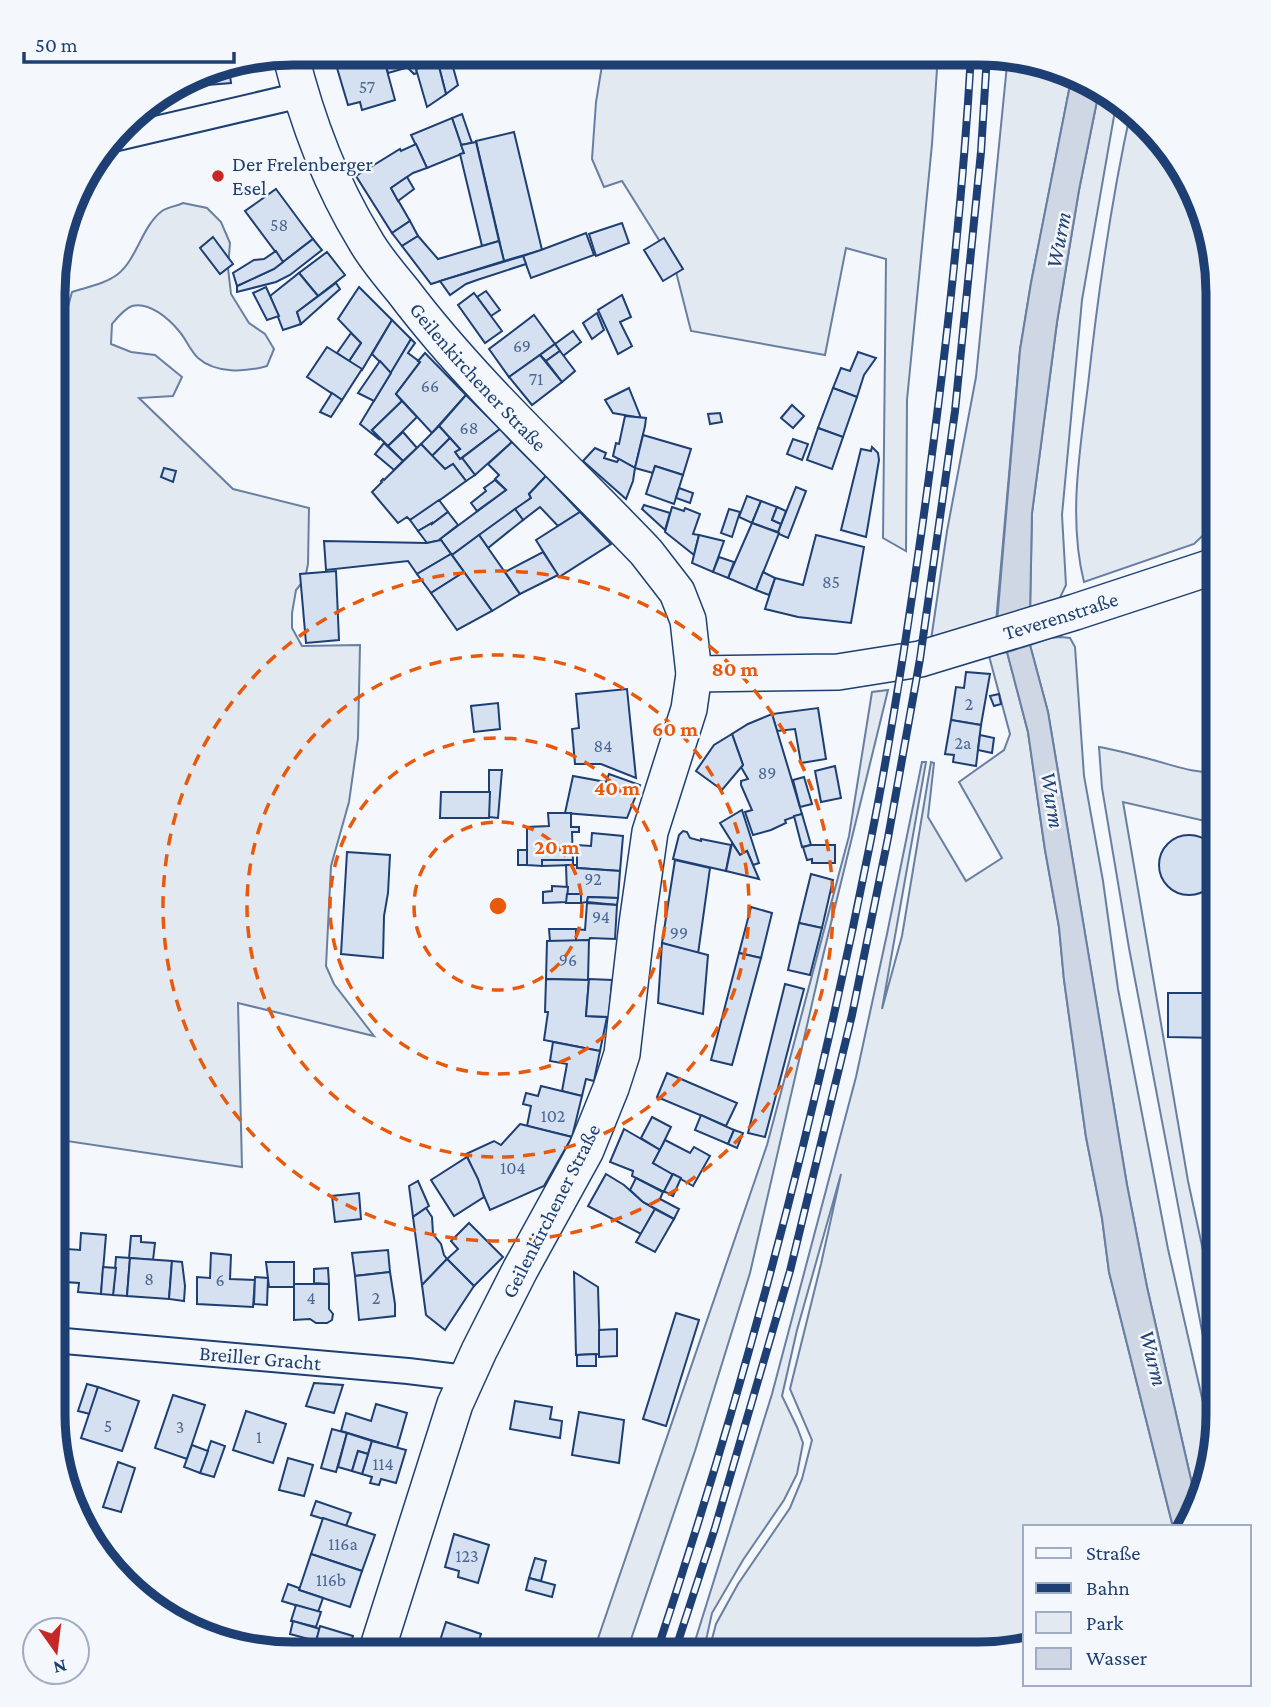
<svg xmlns="http://www.w3.org/2000/svg" width="1271" height="1707" font-family="'Crimson Pro',serif">
<style>
.green{fill:#e3e9f0;stroke:#687fa3;stroke-width:2}
.water{fill:#cfd7e4;stroke:#687fa3;stroke-width:2}
.building{fill:#d5e0f0;stroke:#1d3f73;stroke-width:2}
.lines{fill:none;stroke-linecap:round;stroke-linejoin:round}
.street-casing{stroke:#1d3f73;stroke-width:28}
.secondary-casing{stroke:#1d3f73;stroke-width:38}
.street{stroke:#f4f7fb;stroke-width:24}
.secondary{stroke:#f4f7fb;stroke-width:35}
.rail-casing{stroke:#1d3f73;stroke-width:8}
.rail{stroke:#f4f7fb;stroke-width:5;stroke-dasharray:16;stroke-linecap:butt}
.ring{fill:none;stroke:#e8590c;stroke-width:3.5;stroke-dasharray:12 9}
.poi-dot{fill:#c62828;stroke:#f4f7fb;stroke-width:2.5}
.labels{text-anchor:middle;dominant-baseline:central;stroke-width:5;stroke-linejoin:round;paint-order:stroke}
.number-label{font-size:18px;fill:#4b6792}
.poi-label{font-size:21px;fill:#1d3f73;stroke:#f4f7fb;text-anchor:start}
.street-label{font-size:21px;fill:#1d3f73;stroke:#f4f7fb}
.water-label{font-size:23px;font-style:italic;fill:#1d3f73;stroke:#f4f7fb}
.rim{fill:none;stroke:#1d3f73;stroke-width:9}
.centre{fill:#e8590c;stroke:#f4f7fb;stroke-width:3.5}
.ring-label{font-size:21px;text-anchor:middle;font-weight:bold;fill:#e8590c;stroke:#f4f7fb;stroke-width:5;stroke-linejoin:round;paint-order:stroke}
</style>
<rect width="100%" height="100%" fill="#f4f7fb"/>
<g class="green">
<polygon points="604,53 938,54 932,144 907,400 906,551 883,538 886,259 846,248 825,355 691,331 674,264 622,181 604,187 592,159 596,102"/>
<polygon points="1008,55 1071,80 1031,283 1020,350 996,622 931,640 947,531 976,377"/>
<polygon points="1099,91 1117,99 1082,300 1062,515 1066,585 1057,604 1030,613 1032,513 1057,322 1079,190"/>
<path d="M1131,110L1194,186L1218,293V521L1194,544L1084,582C1068,518 1080,450 1088,385C1098,293 1111,201 1131,110Z"/>
<path d="M183,203L207,208L221,222L230,243L228,268L231,294L249,323L265,334L274,349L267,366C246,372 216,374 198,358C190,350 186,339 179,331C169,319 149,301 132,306C124,309 117,318 112,324L111,344L131,352L155,355L182,377L173,396L139,398L233,489L309,508L308,564L305,579L296,590L292,613V628L302,646L360,645L358,738L349,802L331,866L326,966L334,984L374,1036L238,1003L242,1167L53,1139L55,323L64,321L72,292C87,287 105,284 118,274C137,259 142,226 162,211C168,207 177,206 183,203Z"/>
<polygon points="1061,637 1070,638 1075,647 1084,776 1103,881 1118,989 1168,1249 1213,1446 1195,1497 1147,1287 1127,1185 1048,712 1030,645 1050,638"/>
<polygon points="1007,652 1028,732 1045,850 1059,927 1064,980 1086,1137 1102,1218 1109,1272 1173,1527 1024,1527 1024,1644 978,1654 708,1654 716,1624 738,1584 790,1508 802,1479 812,1440 790,1389 821,1264 841,1174 797,1330 782,1396 797,1427 803,1443 797,1474 784,1500 743,1560 712,1613 703,1654 691,1654 772,1394 856,1077 887,934 922,762 926,762 882,1009 902,936 931,762 934,763 928,817 966,881 1002,858 959,782 1004,750 1010,734 989,656"/>
<polygon points="888,690 823,956 750,1273 695,1451 626,1654 593,1653 767,1145 849,836 872,692"/>
<path d="M1099,747C1117,750 1135,755 1153,760C1175,766 1196,774 1218,772V824L1123,802L1188,1181L1218,1320V1415L1129,948L1102,788Z"/>
</g>
<g class="water">
<polygon points="1071,80 1099,91 1079,190 1057,322 1032,513 1030,613 997,622 1020,350 1031,283"/>
<polygon points="1030,645 1048,712 1127,1185 1147,1287 1195,1497 1185,1527 1173,1527 1109,1272 1102,1218 1086,1137 1064,980 1059,927 1045,850 1028,732 1007,652"/>
</g>
<g class="building">
<polygon points="395,53 413,53 416,65 388,73 383,56"/>
<polygon points="413,53 449,53 458,85 446,94 438,63 416,69 417,73 414,74 407,67 416,65"/>
<polygon points="383,56 395,100 362,110 360,102 348,105 337,68"/>
<polygon points="249,60 250,66 206,71 215,65"/>
<polygon points="438,63 446,94 427,107 416,69"/>
<polygon points="229,68 231,83 208,85 206,71"/>
<polygon points="207,76 208,85 195,86 194,78"/>
<polygon points="462,114 472,143 461,145 452,118"/>
<polygon points="452,118 464,153 427,168 411,135"/>
<polygon points="514,132 542,250 504,261 476,141"/>
<polygon points="476,142 499,241 482,246 460,154 464,153 461,145"/>
<polygon points="416,144 427,168 413,173 391,188 410,221 392,233 356,176 400,149 401,151"/>
<polygon points="407,177 414,189 398,201 391,188"/>
<polygon points="276,189 313,239 283,262 245,211"/>
<polygon points="410,221 418,236 402,246 392,233"/>
<polygon points="622,223 629,243 596,256 589,234"/>
<polygon points="586,233 594,255 531,278 523,256 541,250"/>
<polygon points="418,236 438,259 499,241 504,261 431,284 402,246"/>
<polygon points="213,237 233,264 220,274 200,248"/>
<polygon points="664,238 683,269 663,281 644,250"/>
<polygon points="313,239 322,250 290,275 276,282 237,292 237,286 274,269"/>
<polygon points="276,251 283,262 274,269 237,286 233,273 254,260 264,259"/>
<polygon points="327,252 345,275 318,296 299,273"/>
<polygon points="523,256 526,264 477,280 466,284 450,295 440,281"/>
<polygon points="299,273 318,296 297,312 301,324 283,330 270,296"/>
<polygon points="336,283 340,289 301,324 297,312"/>
<polygon points="266,287 279,316 267,320 253,293"/>
<polygon points="359,287 392,320 362,370 349,361 361,343 338,319"/>
<polygon points="486,291 500,310 491,316 477,297"/>
<polygon points="474,293 502,331 485,343 458,305"/>
<polygon points="622,295 631,317 620,322 632,346 618,354 598,310"/>
<polygon points="597,313 604,330 592,339 583,323"/>
<polygon points="534,315 555,344 509,377 489,349"/>
<polygon points="392,320 411,339 391,373 372,354"/>
<polygon points="573,331 581,342 563,356 555,344"/>
<polygon points="351,333 361,343 349,361 337,353"/>
<polygon points="411,339 415,343 408,353 420,362 396,394 402,401 372,430 380,440 360,424"/>
<polygon points="555,344 560,351 546,361 540,355"/>
<polygon points="327,347 362,369 342,400 307,377"/>
<polygon points="560,351 575,371 562,382 546,361"/>
<polygon points="858,352 876,358 864,375 857,397 833,388 841,368 850,371"/>
<polygon points="425,353 466,395 432,433 396,394 420,362 418,361"/>
<polygon points="540,355 562,382 532,405 509,377"/>
<polygon points="380,361 391,373 374,401 358,393"/>
<polygon points="629,388 641,418 613,413 605,400"/>
<polygon points="833,388 857,397 843,437 818,428"/>
<polygon points="332,393 342,400 331,417 320,412"/>
<polygon points="466,395 500,429 460,459 455,452 460,449 439,426"/>
<polygon points="402,401 417,417 388,446 372,430"/>
<polygon points="792,405 804,416 793,428 781,418"/>
<polygon points="720,413 722,422 710,424 708,414"/>
<polygon points="625,416 646,418 645,426 635,468 613,456 616,443 619,444"/>
<polygon points="439,426 450,438 432,456 421,444"/>
<polygon points="818,428 843,437 832,469 807,460"/>
<polygon points="500,429 512,442 475,475 462,458"/>
<polygon points="403,432 417,448 403,461 388,446"/>
<polygon points="643,435 691,449 683,475 655,466 653,473 635,468"/>
<polygon points="450,438 460,449 455,452 460,459 462,458 475,475 466,481 453,464 445,469 432,456"/>
<polygon points="793,439 808,444 802,460 787,454"/>
<polygon points="512,442 546,476 529,494 531,498 452,555 440,539 506,490 495,479 499,475 488,464"/>
<polygon points="384,443 403,461 394,470 375,454"/>
<polygon points="421,444 445,469 453,464 466,481 422,513 410,520 407,517 398,523 372,492 382,482 381,481 383,479 384,480"/>
<polygon points="872,447 878,453 879,460 866,537 841,530 861,449 871,451"/>
<polygon points="595,448 606,453 604,458 617,462 619,459 635,468 633,481 626,499 583,461"/>
<polygon points="655,466 683,475 674,504 646,494"/>
<polygon points="164,468 176,471 173,482 161,477"/>
<polygon points="546,476 580,512 558,526 540,507 523,520 515,509 531,498 529,494"/>
<polygon points="495,480 506,490 477,511 471,503 486,491 484,488"/>
<polygon points="796,487 806,491 788,538 779,534 778,532"/>
<polygon points="679,488 693,493 690,503 676,498"/>
<polygon points="747,496 761,501 752,523 739,517"/>
<polygon points="439,500 448,512 432,524 432,523 418,531 410,520"/>
<polygon points="761,501 777,507 772,520 781,524 778,532 752,523"/>
<polygon points="644,505 670,513 665,530 642,509"/>
<polygon points="672,507 684,511 685,508 700,514 693,534 699,535 694,555 665,532"/>
<polygon points="777,507 786,511 781,524 772,520"/>
<polygon points="515,509 523,520 488,548 479,535"/>
<polygon points="729,509 740,512 732,537 721,533"/>
<polygon points="448,512 458,525 440,539 441,540 427,543 418,531 432,523 432,524"/>
<polygon points="580,512 611,544 559,577 536,540"/>
<polygon points="752,523 779,533 756,590 728,578"/>
<polygon points="479,535 520,594 492,611 452,555"/>
<polygon points="699,535 724,541 713,572 692,563"/>
<polygon points="816,535 864,547 851,623 798,617 765,609 775,578 803,585"/>
<polygon points="441,540 451,554 417,574 408,561 326,570 324,541 427,543"/>
<polygon points="543,552 558,575 520,594 505,572"/>
<polygon points="451,554 464,572 431,593 417,574"/>
<polygon points="719,557 734,562 728,578 713,572"/>
<polygon points="336,571 339,640 306,643 300,574"/>
<polygon points="464,572 492,611 457,630 431,593"/>
<polygon points="763,572 775,578 769,595 756,590"/>
<polygon points="1218,605 1218,645 1209,646 1205,606"/>
<polygon points="1218,645 1218,656 1210,657 1209,646"/>
<polygon points="966,672 990,674 981,725 951,720 956,687 964,688"/>
<polygon points="627,689 636,778 601,764 575,764 572,729 579,728 576,694"/>
<polygon points="999,694 1001,704 994,706 990,696"/>
<polygon points="498,703 500,729 474,732 471,706"/>
<polygon points="818,708 826,759 801,763 795,729 777,731 772,714"/>
<polygon points="772,714 802,814 785,820 786,823 771,830 753,835 745,812 752,810 741,785 741,781 748,779 741,767 743,765 732,734 748,724"/>
<polygon points="951,720 981,725 976,766 953,762 954,755 945,754"/>
<polygon points="732,734 743,765 722,790 696,771 714,745"/>
<polygon points="980,735 994,738 992,753 978,750"/>
<polygon points="835,766 841,798 821,802 815,771"/>
<polygon points="489,770 502,770 498,818 489,817"/>
<polygon points="609,774 640,785 627,818 565,813 573,776 606,782"/>
<polygon points="804,777 812,804 800,807 793,780"/>
<polygon points="441,792 490,792 489,818 440,818"/>
<polygon points="742,810 759,863 753,865 747,851 740,855 720,823"/>
<polygon points="548,813 571,813 571,827 579,827 579,832 572,832 573,860 542,860 542,866 527,865 527,827 549,826"/>
<polygon points="802,814 811,845 802,847 794,816"/>
<polygon points="683,831 687,832 690,838 701,841 701,839 731,845 726,871 673,859 679,835"/>
<polygon points="592,833 623,836 620,871 577,868 577,845 591,846"/>
<circle cx="1189" cy="865" r="30"/>
<polygon points="732,843 740,855 747,851 759,879 726,871"/>
<polygon points="811,845 835,845 835,863 812,863 812,859 807,860 803,847"/>
<rect x="518" y="850" width="9" height="15"/>
<polygon points="347,852 390,855 388,893 384,916 383,958 341,954"/>
<polygon points="542,860 573,860 573,865 542,866"/>
<polygon points="675,860 710,868 698,954 662,943"/>
<polygon points="566,865 577,865 577,868 620,871 618,898 588,897 587,902 581,903 581,894 567,894"/>
<polygon points="811,874 833,880 822,928 799,923"/>
<polygon points="552,886 568,887 567,902 543,903 543,892 552,891"/>
<polygon points="567,894 581,894 581,903 566,903"/>
<polygon points="588,897 618,898 617,905 587,902"/>
<polygon points="587,903 617,905 615,939 590,938 589,940 576,941 576,929 585,930"/>
<polygon points="751,907 772,913 761,958 739,953"/>
<polygon points="799,923 822,928 810,975 788,970"/>
<polygon points="549,929 576,929 576,941 550,941"/>
<polygon points="589,940 588,980 546,979 547,941"/>
<polygon points="662,943 708,955 703,1014 658,1003"/>
<polygon points="739,953 761,958 732,1065 711,1060"/>
<polygon points="546,979 589,980 586,1016 607,1017 600,1051 544,1040 548,1012 545,1012"/>
<polygon points="589,979 612,980 609,1017 586,1016"/>
<polygon points="785,984 804,989 765,1137 748,1133"/>
<polygon points="1168,993 1218,993 1218,1038 1168,1037"/>
<polygon points="553,1042 600,1051 594,1081 586,1079 582,1096 562,1091 567,1064 550,1061"/>
<polygon points="667,1073 737,1103 726,1126 657,1097"/>
<polygon points="541,1086 582,1096 572,1137 527,1126 531,1106 523,1104 526,1093 538,1096"/>
<polygon points="701,1115 734,1130 728,1144 695,1130"/>
<polygon points="652,1117 671,1127 660,1150 641,1138"/>
<polygon points="520,1124 572,1137 544,1186 490,1210 466,1154 494,1141 501,1145"/>
<polygon points="624,1129 660,1150 653,1163 673,1173 664,1192 632,1176 633,1171 610,1162"/>
<polygon points="734,1130 743,1133 737,1148 728,1144"/>
<polygon points="665,1140 690,1153 694,1147 710,1156 693,1186 653,1163"/>
<polygon points="467,1157 478,1179 484,1197 454,1216 431,1180"/>
<polygon points="606,1174 624,1185 643,1202 655,1209 641,1234 588,1206"/>
<polygon points="673,1174 681,1178 673,1196 664,1191"/>
<polygon points="636,1178 663,1192 660,1199 679,1209 674,1219 643,1202 630,1190"/>
<polygon points="418,1181 429,1206 413,1217 409,1186"/>
<polygon points="359,1193 361,1219 335,1222 332,1196"/>
<polygon points="426,1208 432,1217 433,1234 441,1244 444,1255 447,1259 422,1285 413,1217"/>
<polygon points="655,1209 674,1219 655,1252 636,1242"/>
<polygon points="469,1223 503,1257 474,1286 447,1259 458,1249 451,1241"/>
<polygon points="81,1233 106,1235 101,1294 78,1292 79,1283 65,1282 67,1249 80,1250"/>
<polygon points="131,1236 141,1236 141,1242 155,1243 153,1260 129,1258"/>
<polygon points="388,1250 390,1272 355,1276 352,1253"/>
<polygon points="211,1253 231,1255 230,1279 255,1280 253,1307 197,1304 197,1277 210,1278"/>
<polygon points="116,1257 130,1258 127,1296 113,1295"/>
<polygon points="130,1258 172,1261 169,1299 127,1296"/>
<polygon points="447,1259 474,1286 445,1330 426,1315 422,1285"/>
<polygon points="172,1261 182,1262 185,1286 184,1301 169,1299"/>
<polygon points="266,1262 294,1262 294,1287 269,1287"/>
<polygon points="103,1267 116,1268 113,1295 101,1294"/>
<polygon points="328,1268 329,1284 314,1283 314,1269"/>
<polygon points="390,1272 395,1304 395,1316 359,1320 355,1276"/>
<polygon points="574,1272 598,1287 600,1354 576,1355"/>
<polygon points="255,1277 268,1278 267,1305 254,1304"/>
<polygon points="294,1284 329,1284 329,1309 333,1314 332,1320 327,1323 316,1323 310,1319 294,1320"/>
<polygon points="676,1313 699,1320 666,1426 643,1419"/>
<polygon points="617,1329 617,1356 599,1357 599,1330"/>
<polygon points="596,1354 596,1366 577,1366 577,1355"/>
<polygon points="314,1383 343,1385 334,1413 306,1406"/>
<polygon points="87,1384 98,1387 90,1414 78,1411"/>
<polygon points="98,1387 139,1401 122,1451 81,1438"/>
<polygon points="173,1395 205,1405 187,1459 155,1448"/>
<polygon points="515,1401 552,1407 550,1419 562,1421 560,1438 510,1429"/>
<polygon points="376,1404 407,1413 397,1448 341,1431 346,1413 371,1421"/>
<polygon points="246,1411 286,1424 273,1463 233,1450"/>
<polygon points="579,1412 624,1420 619,1463 572,1455"/>
<polygon points="332,1429 347,1433 336,1472 321,1468"/>
<polygon points="347,1433 372,1441 368,1454 358,1451 352,1471 338,1467"/>
<polygon points="211,1441 225,1446 214,1477 200,1473"/>
<polygon points="372,1441 406,1450 396,1483 381,1479 379,1485 370,1483 372,1477 362,1474"/>
<polygon points="192,1445 208,1451 200,1473 184,1467"/>
<polygon points="358,1451 368,1454 362,1474 352,1471"/>
<polygon points="288,1458 313,1465 304,1496 279,1490"/>
<polygon points="118,1462 135,1468 121,1512 103,1507"/>
<polygon points="316,1501 351,1513 346,1526 311,1515"/>
<polygon points="323,1518 375,1535 362,1571 311,1554"/>
<polygon points="454,1534 489,1545 478,1583 458,1577 459,1571 445,1567"/>
<polygon points="311,1554 362,1571 350,1607 299,1590"/>
<polygon points="535,1558 546,1561 541,1581 529,1578"/>
<polygon points="529,1578 555,1585 552,1597 526,1590"/>
<polygon points="288,1584 299,1588 299,1590 323,1598 318,1612 282,1601"/>
<polygon points="296,1605 321,1612 316,1627 291,1621"/>
<polygon points="293,1621 320,1629 316,1641 290,1634"/>
<polygon points="446,1622 481,1634 475,1653 436,1653"/>
<polygon points="320,1626 353,1636 348,1653 313,1653"/>
</g>
<g class="lines">
<g class="street-casing">
<g id="street">
<polyline points="113,139 301,95"/>
<path id="s1" d="M53,1340L408,1371L466,1378"/>
</g>
</g>
<g class="secondary-casing">
<g id="secondary">
<path id="s2" d="M290,53C306,118 330,183 365,240C375,258 390,275 403,291C474,385 565,467 646,552L677,592L688,620L694,674L689,709L650,832L637,924L622,1054L611,1088L586,1150L520,1270L479,1351L455,1404L376,1653"/>
<path id="s3" d="M694,674L838,672L920,659L1075,612L1218,565"/>
</g>
</g>
<use href="#street" class="street"/>
<use href="#secondary" class="secondary"/>
<g class="rail-casing">
<g id="rail">
<path d="M656,1654C744,1389 816,1118 870,844C891,740 907,634 922,528C944,371 962,213 971,55"/>
<polyline points="674,1654 715,1528 790,1271 852,1015 888,838 920,659 955,411 981,152 987,55"/>
</g>
</g>
<use href="#rail" class="rail"/>
</g>
<g class="ring">
<circle cx="498" cy="906" r="84"/>
<circle cx="498" cy="906" r="168"/>
<circle cx="498" cy="906" r="251"/>
<circle cx="498" cy="906" r="335"/>
</g>
<circle class="poi-dot" cx="218" cy="176" r="7"/>
<g class="labels">
<g class="number-label">
<text x="367" y="87">57</text>
<text x="279" y="225">58</text>
<text x="522" y="346">69</text>
<text x="536" y="379">71</text>
<text x="430" y="386">66</text>
<text x="469" y="428">68</text>
<text x="831" y="582">85</text>
<text x="969" y="704">2</text>
<text x="963" y="743">2a</text>
<text x="603" y="746">84</text>
<text x="767" y="773">89</text>
<text x="593" y="879">92</text>
<text x="601" y="917">94</text>
<text x="679" y="933">99</text>
<text x="568" y="960">96</text>
<text x="553" y="1116">102</text>
<text x="513" y="1168">104</text>
<text x="149" y="1279">8</text>
<text x="220" y="1280">6</text>
<text x="311" y="1298">4</text>
<text x="376" y="1298">2</text>
<text x="108" y="1426">5</text>
<text x="180" y="1427">3</text>
<text x="259" y="1437">1</text>
<text x="383" y="1464">114</text>
<text x="343" y="1544">116a</text>
<text x="467" y="1556">123</text>
<text x="331" y="1580">116b</text>
</g>
<g class="poi-label">
<text x="232" y="164">Der Frelenberger<tspan x="232" dy="24">Esel</tspan></text>
</g>
<g class="street-label">
<text stroke="none"><textPath href="#s2" startOffset="380">Geilenkirchener Straße</textPath></text>
<text stroke="none"><textPath href="#s3" startOffset="374">Teverenstraße</textPath></text>
<text transform="translate(551 1211) rotate(-63)">Geilenkirchener Straße</text>
<text stroke="none"><textPath href="#s1" startOffset="208">Breiller Gracht</textPath></text>
</g>
<g class="water-label">
<text transform="translate(1058 240) rotate(-79)">Wurm</text>
<text transform="translate(1053 800) rotate(81)">Wurm</text>
<text transform="translate(1154 1358) rotate(76)">Wurm</text>
</g>
</g>
<path d="M0 0H1271V1707H0ZM293 65H978A228 228 0 0 1 1206 293V1414A228 228 0 0 1 978 1642H293A228 228 0 0 1 65 1414V293A228 228 0 0 1 293 65Z" fill="#f4f7fb" fill-rule="evenodd"/>
<path class="rim" d="M293 65H978A228 228 0 0 1 1206 293V1414A228 228 0 0 1 978 1642H293A228 228 0 0 1 65 1414V293A228 228 0 0 1 293 65Z"/>
<circle cx="498" cy="906" r="10" class="centre"/>
<g class="ring-label">
<text x="735" y="676">80 m</text>
<text x="675" y="736">60 m</text>
<text x="617" y="795">40 m</text>
<text x="557" y="854">20 m</text>
</g>
<rect x="1023" y="1525" width="228" height="161" fill="#f4f7fb" stroke="#9eadc5" stroke-width="2"/>
<rect x="1036" y="1548" width="35" height="10" fill="#f4f7fb" stroke="#9eadc5" stroke-width="2"/>
<text x="1086" y="1560" font-size="21" fill="#1d3f73">Straße</text>
<rect x="1036" y="1583" width="35" height="10" fill="#1d3f73" stroke="#9eadc5" stroke-width="2"/>
<text x="1086" y="1595" font-size="21" fill="#1d3f73">Bahn</text>
<rect x="1036" y="1612" width="35" height="21" fill="#e3e9f0" stroke="#9eadc5" stroke-width="2"/>
<text x="1086" y="1630" font-size="21" fill="#1d3f73">Park</text>
<rect x="1036" y="1648" width="35" height="21" fill="#cfd7e4" stroke="#9eadc5" stroke-width="2"/>
<text x="1086" y="1665" font-size="21" fill="#1d3f73">Wasser</text>
<g transform="translate(56 1651) rotate(166)"><circle r="33" fill="#f4f7fb" stroke="#9eadc5" stroke-width="2"/>
<path d="M0-5L12 26L0 18L-12 26Z" fill="#c62828"/>
<text y="-10" font-size="19" font-weight="bold" text-anchor="middle" fill="#1d3f73">N</text>
</g>
<path d="M24 52v10h210v-10" fill="none" stroke="#1d3f73" stroke-width="3.5"/>
<text x="35" y="52" font-size="21" fill="#1d3f73" stroke="#f4f7fb" stroke-width="5" paint-order="stroke">50 m</text>
</svg>
